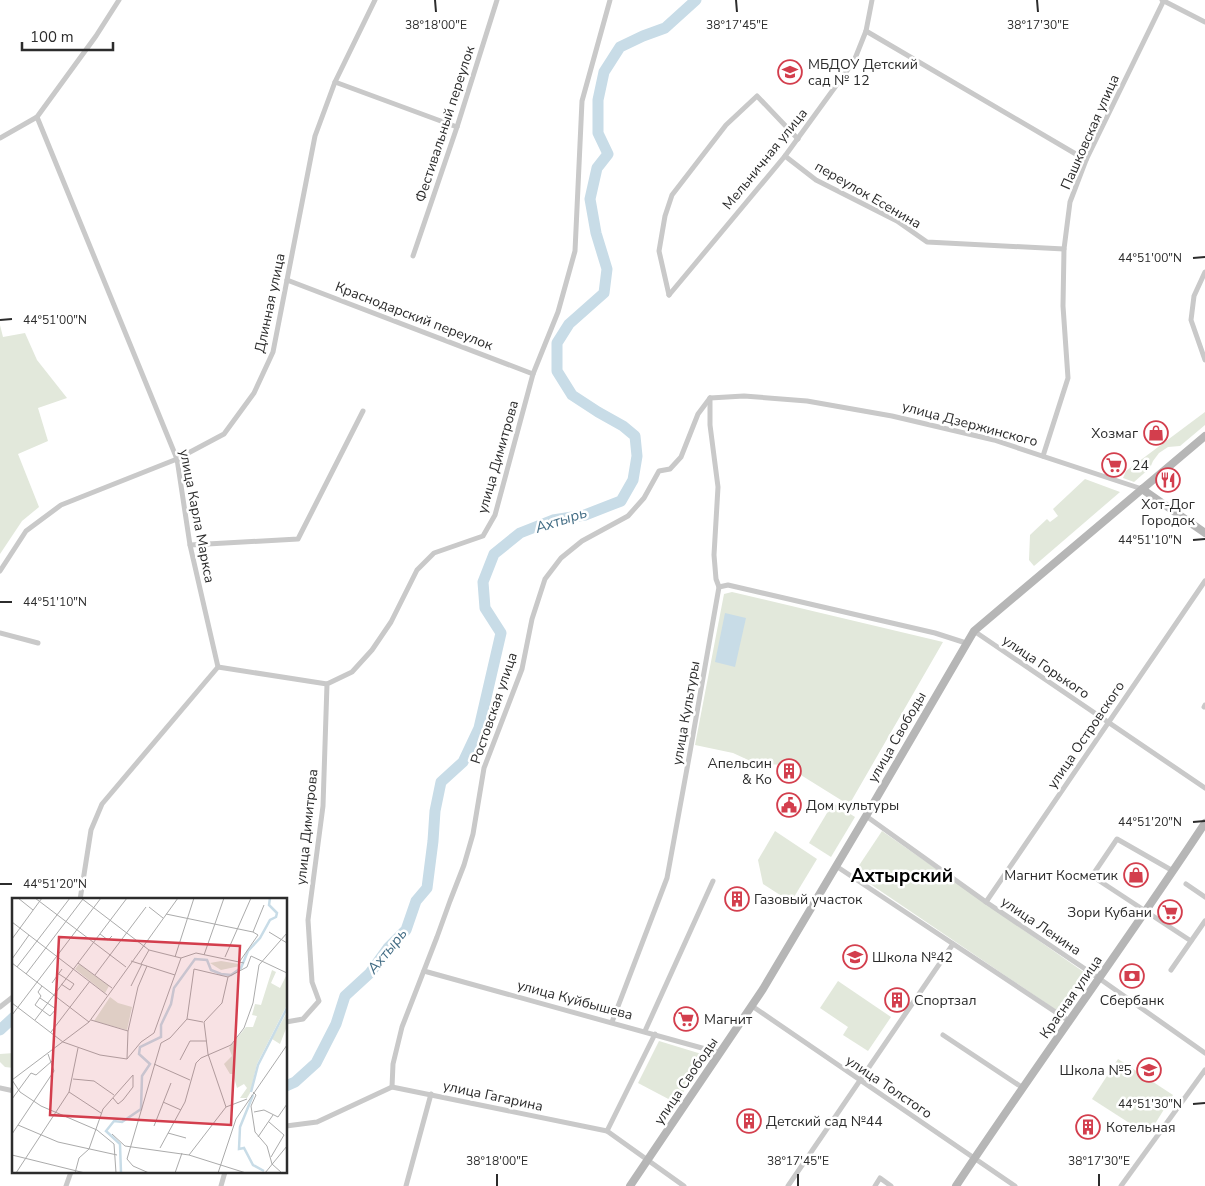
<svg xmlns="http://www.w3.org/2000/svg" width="1205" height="1186" font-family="'Nunito Sans',sans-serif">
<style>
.green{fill:#e2e8db}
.water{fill:#c8dce7}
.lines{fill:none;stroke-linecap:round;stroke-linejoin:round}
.river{stroke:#c8dce7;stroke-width:11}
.street{stroke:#c9c9c9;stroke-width:5}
.secondary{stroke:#b6b6b6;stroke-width:8}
.ticks{fill:none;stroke:#2c2c2c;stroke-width:2}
.labels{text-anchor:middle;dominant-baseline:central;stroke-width:5;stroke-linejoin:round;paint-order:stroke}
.poi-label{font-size:14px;fill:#2c2c2c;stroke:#fff;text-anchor:start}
.street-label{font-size:14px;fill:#2c2c2c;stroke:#fff}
.water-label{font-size:15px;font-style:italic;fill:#436d85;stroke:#fff}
.district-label{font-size:19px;font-weight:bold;fill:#000;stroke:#fff}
.inset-river{fill:none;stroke:#c8dce7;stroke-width:2.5}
.inset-road{fill:none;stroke:#ababab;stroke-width:1}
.view{fill:#d33e4d;fill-opacity:0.15;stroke:#d33e4d;stroke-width:2.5}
.inset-edge{fill:none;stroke:#2c2c2c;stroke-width:2.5}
.ticks-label{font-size:12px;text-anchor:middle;fill:#2c2c2c;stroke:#fff;stroke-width:5;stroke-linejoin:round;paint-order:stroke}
</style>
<rect width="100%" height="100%" fill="#fff"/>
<g class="green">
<polygon points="0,325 3,337 25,333 37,360 67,398 38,408 48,441 18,454 39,507 22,521 0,554"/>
<polygon points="1205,412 1205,425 1180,446 1168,447 1159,453 1153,461 1150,468 1134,482 1123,478 1126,471"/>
<polygon points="1085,479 1120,492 1034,566 1029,560 1030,535 1047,519 1050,522 1058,516 1053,509"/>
<polygon points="732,592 943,642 849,805 796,772 796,765 757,764 733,753 695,745 724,594"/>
<polygon points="833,803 855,817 831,857 809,843"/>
<polygon points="775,831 817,859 791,902 763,884 758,860"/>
<polygon points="882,831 1088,975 1062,1014 854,873"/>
<polygon points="838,981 891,1017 868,1051 843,1035 848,1027 820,1008"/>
<polygon points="659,1041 708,1056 676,1103 638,1083"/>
<polygon points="14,1053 14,1068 5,1067 0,1062 0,1054"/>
<polygon points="1118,1059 1173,1095 1148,1135 1092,1099"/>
</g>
<polygon class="water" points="725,613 746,618 735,667 715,662"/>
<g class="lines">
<g class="river">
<polyline points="0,1030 14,1017"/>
<polyline points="286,1086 295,1082 316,1063 336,1024 345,996 370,973 388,948 406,930 416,901 427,888 433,841 435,811 441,782 463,762 479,728 501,633 485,608 483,582 494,554 520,533 553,520 585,515 621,501 633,480 637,456 635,436 623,426 598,412 572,395 557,371 557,343 569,324 604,293 607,269 596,233 590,199 597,168 608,154 598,133 598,100 604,72 620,47 643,36 665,28 696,0"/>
</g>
<g class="street">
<polyline points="1162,0 1205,22"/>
<polyline points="866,31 1086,160"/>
<polyline points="335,82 457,127"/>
<polyline points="37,117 177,459 190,545 218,667 102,804 91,830 80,900"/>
<polyline points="0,138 37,117 96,36 119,0"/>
<polyline points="785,156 816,180 897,221 927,242 1064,249"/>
<polyline points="413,256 457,127 497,0"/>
<polyline points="1205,272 1194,296 1191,320 1205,360"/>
<polyline points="287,280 533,374"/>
<polyline points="669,295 785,156 854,61 866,31 872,0"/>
<polyline points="669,295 659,251 665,216 672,195 726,125 757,96 798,139"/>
<polyline points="710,398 744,396 807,401 892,416 994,440 1142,489"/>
<polyline points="1043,456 1068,378 1063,306 1064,249 1070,202 1086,160 1164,0"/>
<polyline points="190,545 298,539 363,411"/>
<polyline points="0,571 26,531 61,505 177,459 224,434 254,393 273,352 315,136 335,82 375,0"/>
<polyline points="719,587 728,585 935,633 966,643"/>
<polyline points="974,631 1205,788"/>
<polyline points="0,633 38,643"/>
<polyline points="218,667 327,684"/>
<polyline points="1205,705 1204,707 1205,707"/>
<polyline points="866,816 986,902 1100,979 1205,1053"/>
<polyline points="836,866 1069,1021"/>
<polyline points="1173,871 1117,839 1092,876 1191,941"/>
<polyline points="1186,884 1205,897"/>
<polyline points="986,902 1205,581"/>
<polyline points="1171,970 1205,921"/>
<polyline points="424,971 720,1053"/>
<polyline points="752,1006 1015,1186"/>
<polyline points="0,1007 14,996"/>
<polyline points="286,1022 303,1019 319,1001 312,982 308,920 323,806 327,684 352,672 372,650 391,622 417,570 434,553 483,536 495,515 533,374 558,312 575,251 582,101 610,0"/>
<polyline points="612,1022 667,878 690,752 719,587 716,579 714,555 718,487 710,425 710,398"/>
<polyline points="645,1031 713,881"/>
<polyline points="943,1035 1023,1088"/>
<polyline points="392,1087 393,1064 402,1027 437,937 450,901 464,865 473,834 484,768 522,669 532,619 545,579 561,558 582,541 628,516 644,498 659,471 670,469 681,457 698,414 710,398"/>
<polyline points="0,1088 14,1091"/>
<polyline points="286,1126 317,1122 392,1087 607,1131 684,1186"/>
<polyline points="607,1131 655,1034"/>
<polyline points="66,1186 71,1172"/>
<polyline points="221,1186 225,1172"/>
<polyline points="406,1186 431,1094"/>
<polyline points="788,1186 953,944"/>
<polyline points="875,1186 880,1178 891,1186"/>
<polyline points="1121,1186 1205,1070"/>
</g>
<g class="secondary">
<polyline points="1142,489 1205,533"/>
<polyline points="630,1186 763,989 866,816 974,631 1205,436"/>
<path d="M956,1186C1037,1064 1124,946 1205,823"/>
</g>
</g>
<path class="ticks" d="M435,0L436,12M736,0L737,12M1037,0L1038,12M1193,258L1205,257M0,320L12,319M1193,540L1205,539M0,602H12M1193,822L1205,821M0,884H12M1193,1104L1205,1103M497,1174V1186M798,1174V1186M1099,1174V1186"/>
<defs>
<g id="school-ring" transform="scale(1.25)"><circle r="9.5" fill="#fff" stroke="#d33e4d" stroke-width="1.5"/><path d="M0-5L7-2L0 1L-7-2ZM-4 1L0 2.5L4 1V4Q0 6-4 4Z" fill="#d33e4d"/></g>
<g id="shop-ring" transform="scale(1.25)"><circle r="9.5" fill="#fff" stroke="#d33e4d" stroke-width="1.5"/><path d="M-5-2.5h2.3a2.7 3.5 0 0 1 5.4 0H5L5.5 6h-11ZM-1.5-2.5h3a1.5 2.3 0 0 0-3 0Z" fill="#d33e4d"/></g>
<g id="supermarket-ring" transform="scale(1.25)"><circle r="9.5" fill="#fff" stroke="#d33e4d" stroke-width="1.5"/><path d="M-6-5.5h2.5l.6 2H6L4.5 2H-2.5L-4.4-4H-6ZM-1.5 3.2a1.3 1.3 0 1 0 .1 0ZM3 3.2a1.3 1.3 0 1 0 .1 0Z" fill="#d33e4d"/></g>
<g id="restaurant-ring" transform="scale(1.25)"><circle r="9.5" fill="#fff" stroke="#d33e4d" stroke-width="1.5"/><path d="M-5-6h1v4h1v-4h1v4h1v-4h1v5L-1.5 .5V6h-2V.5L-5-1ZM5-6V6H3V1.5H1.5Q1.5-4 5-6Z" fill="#d33e4d"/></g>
<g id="building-ring" transform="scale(1.25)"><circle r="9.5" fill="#fff" stroke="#d33e4d" stroke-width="1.5"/><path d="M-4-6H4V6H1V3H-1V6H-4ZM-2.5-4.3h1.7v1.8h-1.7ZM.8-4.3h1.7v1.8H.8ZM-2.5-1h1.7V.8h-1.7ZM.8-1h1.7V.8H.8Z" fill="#d33e4d"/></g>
<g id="civic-ring" transform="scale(1.25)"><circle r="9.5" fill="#fff" stroke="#d33e4d" stroke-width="1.5"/><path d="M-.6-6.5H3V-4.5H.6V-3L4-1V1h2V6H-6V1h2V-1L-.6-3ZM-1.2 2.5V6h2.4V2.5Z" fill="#d33e4d"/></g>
<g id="bank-ring" transform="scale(1.25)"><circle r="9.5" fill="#fff" stroke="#d33e4d" stroke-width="1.5"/><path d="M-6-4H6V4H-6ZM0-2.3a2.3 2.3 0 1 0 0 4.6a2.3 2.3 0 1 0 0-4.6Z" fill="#d33e4d"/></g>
</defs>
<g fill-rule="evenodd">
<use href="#school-ring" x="790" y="72"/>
<use href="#shop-ring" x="1156" y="433"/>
<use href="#supermarket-ring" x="1114" y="465"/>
<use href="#restaurant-ring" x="1168" y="480"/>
<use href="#building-ring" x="789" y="771"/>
<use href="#civic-ring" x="789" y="805"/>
<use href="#shop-ring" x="1136" y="875"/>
<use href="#building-ring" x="737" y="899"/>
<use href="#supermarket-ring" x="1170" y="912"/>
<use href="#school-ring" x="855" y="957"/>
<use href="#bank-ring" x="1132" y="976"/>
<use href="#building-ring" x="897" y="1000"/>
<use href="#supermarket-ring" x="686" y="1019"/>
<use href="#school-ring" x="1149" y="1070"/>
<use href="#building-ring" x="749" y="1121"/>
<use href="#building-ring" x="1088" y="1127"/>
</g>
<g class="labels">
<g class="poi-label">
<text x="808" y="64">МБДОУ Детский<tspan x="808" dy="16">сад № 12</tspan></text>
<text x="1138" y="433" text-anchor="end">Хозмаг</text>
<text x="1132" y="465">24</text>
<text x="1168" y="504" text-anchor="middle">Хот-Дог<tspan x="1168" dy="16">Городок</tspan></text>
<text x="772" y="763" text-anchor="end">Апельсин<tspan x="772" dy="16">&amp; Ко</tspan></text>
<text x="806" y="805">Дом культуры</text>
<text x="1118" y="875" text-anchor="end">Магнит Косметик</text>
<text x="754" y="899">Газовый участок</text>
<text x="1152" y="912" text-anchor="end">Зори Кубани</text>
<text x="872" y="957">Школа №42</text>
<text x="914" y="1000">Спортзал</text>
<text x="1132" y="1000" text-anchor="middle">Сбербанк</text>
<text x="704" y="1019">Магнит</text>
<text x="1132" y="1070" text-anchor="end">Школа №5</text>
<text x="766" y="1121">Детский сад №44</text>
<text x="1106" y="1127">Котельная</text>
</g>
<g class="street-label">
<text transform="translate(445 124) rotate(-72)">Фестивальный переулок</text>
<text transform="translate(1090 132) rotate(-66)">Пашковская улица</text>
<text transform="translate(765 159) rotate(-51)">Мельничная улица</text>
<text transform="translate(868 195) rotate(30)">переулок Есенина</text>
<text transform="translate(270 303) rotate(-78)">Длинная улица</text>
<text transform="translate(414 316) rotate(21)">Краснодарский переулок</text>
<text transform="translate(970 424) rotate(15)">улица Дзержинского</text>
<text transform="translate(498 457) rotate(-74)">улица Димитрова</text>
<text transform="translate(197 516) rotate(79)">улица Карла Маркса</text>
<text transform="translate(1046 667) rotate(34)">улица Горького</text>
<text transform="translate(494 708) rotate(-71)">Ростовская улица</text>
<text transform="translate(686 713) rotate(-80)">улица Культуры</text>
<text transform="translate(1086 735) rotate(-56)">улица Островского</text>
<text transform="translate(897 737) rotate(-60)">улица Свободы</text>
<text transform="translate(307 827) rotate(-84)">улица Димитрова</text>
<text transform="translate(1041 926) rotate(34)">улица Ленина</text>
<text transform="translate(1071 997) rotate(-55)">Красная улица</text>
<text transform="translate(575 1000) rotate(15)">улица Куйбышева</text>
<text transform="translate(686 1081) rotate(-56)">улица Свободы</text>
<text transform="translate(889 1087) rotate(34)">улица Толстого</text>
<text transform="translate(493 1096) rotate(12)">улица Гагарина</text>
</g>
<g class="water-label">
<text transform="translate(561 520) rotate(-18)">Ахтырь</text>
<text transform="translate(387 951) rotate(-51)">Ахтырь</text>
</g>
<g class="district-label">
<text x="902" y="876">Ахтырский</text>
</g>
</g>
<g transform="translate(12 898)">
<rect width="275" height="275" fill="#fff"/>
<path d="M209,63L227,66L228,68L209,72L198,65ZM67,66L97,88L93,95L63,71ZM260,72L264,74L259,85L268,90L275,76V107L245,166L238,195L235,200H228L235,190L232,186L225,190L221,176H218L212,166L220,158L217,150L234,129H241L245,118L240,117L243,106L249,107ZM98,99L106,105L120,109L115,132L82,123ZM275,114V128L268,146L260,141Z" fill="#e2e8db"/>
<path class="inset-river" d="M239,194L246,167L275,110M241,197L228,229L227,251L232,250L241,267L252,273M109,275L108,246L94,233L102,223L110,224L129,211L130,178L138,166L127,156L128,149L149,139V127L159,106L162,90L183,61L195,62L199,72L209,76L219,77L229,70L236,53L248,40L258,22L264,19L265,15L257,7L258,0"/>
<path class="inset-road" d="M6,0L21,12M23,0L114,69M69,0L137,52L169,60L184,55L232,65M137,9L151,20M154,16L241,34M0,24L95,97M257,34L275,45M88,36L96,42L100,38M0,41L30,0M192,57L212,0M163,59L182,0M213,59L239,0M0,61L17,37M119,63L163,77M228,63L246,37L241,34L252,7M0,65L77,124M66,65L100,90M129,66L137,52M5,69L58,0M14,76L71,1M47,76L62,86L58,92L49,86M83,77L134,9M40,85L50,71M119,88L130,66M28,100L44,111L38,118L23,107L29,98L26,94L30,88M0,105L51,144L88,157L115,161M0,117L89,0M175,121L191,124M23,122L115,0M79,122L116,133M39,134L78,83M115,161L129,144L142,135L169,60M115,161L116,133L126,89L135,68M168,162L178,143H195M142,166L178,182M19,175L24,177L40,163M61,181L82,183L102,197M0,182L77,124L166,0M0,182L8,194L29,208L85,232L102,246L104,275M57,194L89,215M241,194L244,197L239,208L243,234L255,248L260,266L270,275M101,200L106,206L111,202L121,189V177M0,201L19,175M151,204L169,212M214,209L196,156L192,124L210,105L216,79L235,69L239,58L275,75M242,214L252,212L266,219L275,206M257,224L272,237L259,259M6,227L46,244L105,257M142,228L159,185M156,235L174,240M0,236L42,173L36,156M100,236L113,248L177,257L234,275M246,239L261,217M148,250L173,204L184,165L189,160L219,147L232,130L241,105L247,67L275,35M0,257L73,275M177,257L214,209L235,201M4,275L57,194L66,150M63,275L67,260L77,251L91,211L121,177M137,275L121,268L115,261L149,145L158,140L175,121L182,71L216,79M163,275L170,255M206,275L224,221L275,147M253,275L275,248"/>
<path class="view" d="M47,39L228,48L219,227L38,217Z"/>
<rect width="275" height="275" class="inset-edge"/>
</g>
<g class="ticks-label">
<text x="436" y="29">38°18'00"E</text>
<text x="737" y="29">38°17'45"E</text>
<text x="1038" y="29">38°17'30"E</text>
<text x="1150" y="262">44°51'00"N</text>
<text x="55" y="324">44°51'00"N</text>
<text x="1150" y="544">44°51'10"N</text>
<text x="55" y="606">44°51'10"N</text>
<text x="1150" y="826">44°51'20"N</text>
<text x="55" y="888">44°51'20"N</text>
<text x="1150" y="1108">44°51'30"N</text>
<text x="497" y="1165">38°18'00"E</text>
<text x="798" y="1165">38°17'45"E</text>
<text x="1099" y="1165">38°17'30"E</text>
</g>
<path d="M22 42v8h91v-8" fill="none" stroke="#2c2c2c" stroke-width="2.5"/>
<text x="30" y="42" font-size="15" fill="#2c2c2c" stroke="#ffffff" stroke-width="4" paint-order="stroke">100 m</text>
</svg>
